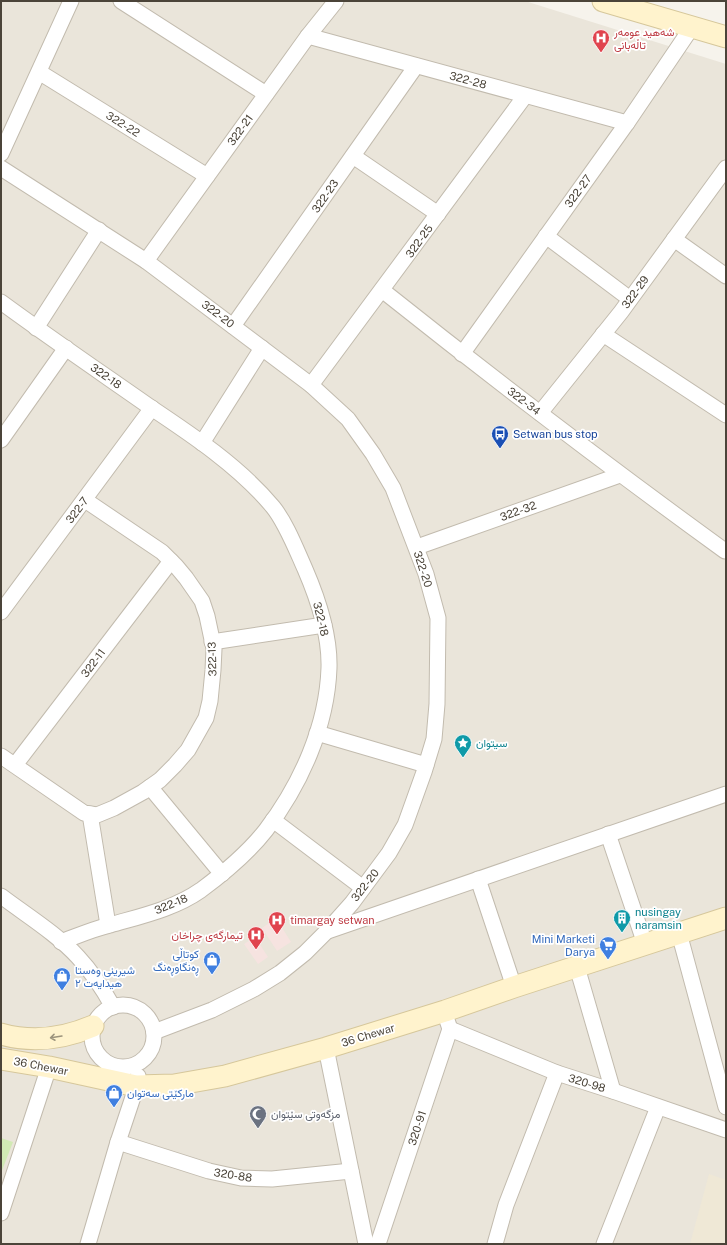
<svg xmlns="http://www.w3.org/2000/svg" width="727" height="1245" font-family="'Public Sans',Vazirmatn,sans-serif">
<style>
.residential{fill:#eae5da}
.education{fill:#efe8d6}
.medical{fill:#f6e3e0}
.green{fill:#d2eab5}
.lines{fill:none;stroke-linecap:round;stroke-linejoin:round}
.street-casing{stroke:#c2bbae;stroke-width:17}
.secondary-casing{stroke:#d6c79b;stroke-width:23}
.street{stroke:#fff;stroke-width:15}
.secondary{stroke:#fff3cd;stroke-width:21}
.oneway{stroke:#9c937c}
.labels{text-anchor:middle;dominant-baseline:central;stroke-width:3.5;stroke-linejoin:round;paint-order:stroke}
.health-label{font-size:11px;fill:#be3a42;stroke:#fff;text-anchor:start}
.street-label{font-size:11px;fill:#4b4439;stroke:#fff}
.transit-label{font-size:11px;fill:#164399;stroke:#fff;text-anchor:start}
.culture-label{font-size:11px;fill:#0d838f;stroke:#fff;text-anchor:start}
.shop-label{font-size:11px;fill:#366cbe;stroke:#fff;text-anchor:end}
.worship-label{font-size:11px;fill:#5b616d;stroke:#fff;text-anchor:start}
</style>
<rect width="100%" height="100%" fill="#f6f3ec"/>
<polygon class="residential" points="1,1 525,1 726,64 726,1244 1,1244"/>
<polygon class="education" points="709,1174 726,1180 726,1244 690,1244"/>
<g class="medical">
<polygon points="276,918 291,942 277,951 262,928"/>
<polygon points="255,937 268,957 258,964 244,944"/>
</g>
<polygon class="green" points="1,1138 13,1142 1,1173"/>
<g class="lines">
<g class="street-casing">
<g id="street">
<polyline points="121,1 266,94"/>
<polyline points="308,36 627,123"/>
<polyline points="39,72 207,176"/>
<polyline points="1,154 71,1"/>
<polyline points="353,156 438,214"/>
<polyline points="1,168 146,261 311,385 348,419 373,454 393,488 426,574 438,618 437,704 434,739 424,772 405,825 389,853 352,903 327,931 305,953 280,973 254,989 212,1010 154,1032"/>
<polyline points="546,236 630,299"/>
<polyline points="674,239 726,276"/>
<polyline points="146,261 308,36 336,1"/>
<path d="M382,290C495,380 609,467 725,551"/>
<path d="M1,302C50,338 100,372 150,407C192,435 240,467 273,507C286,523 296,549 305,569C318,599 330,634 329,668C327,726 301,784 266,830C248,853 224,873 201,890C174,909 141,916 110,925C93,929 77,936 61,942"/>
<polyline points="233,326 416,66"/>
<polyline points="36,328 99,230"/>
<polyline points="603,334 726,415"/>
<polyline points="462,354 627,123 692,27"/>
<polyline points="311,385 525,96"/>
<polyline points="540,413 621,312 726,168"/>
<polyline points="1,440 66,348"/>
<polyline points="202,443 262,348"/>
<polyline points="417,547 620,475"/>
<polyline points="1,612 152,408"/>
<polyline points="212,642 324,625"/>
<polyline points="317,733 426,765"/>
<polyline points="1,756 84,813 97,815 114,808 143,792 160,780 175,765 188,750 206,718 210,701 213,670 214,649 207,616 202,601 186,578 176,566 162,552 88,502 86,498"/>
<polyline points="15,765 171,561"/>
<polyline points="150,787 222,874"/>
<polyline points="90,814 108,925"/>
<polyline points="273,820 363,888"/>
<polyline points="608,834 645,944"/>
<polyline points="478,879 514,987"/>
<path d="M1,896C26,915 57,934 78,957C92,972 103,989 113,1007"/>
<polyline points="328,931 726,794"/>
<polyline points="679,933 726,1107"/>
<polyline points="577,967 613,1091"/>
<circle cx="123" cy="1036" r="31"/>
<polyline points="450,1029 557,1073 613,1091 726,1130"/>
<polyline points="326,1048 366,1244"/>
<polyline points="118,1142 209,1171 241,1178 272,1179 351,1171"/>
<polyline points="1,1213 49,1067"/>
<polyline points="88,1244 118,1142 133,1097 138,1076"/>
<polyline points="378,1244 450,1029 447,1020"/>
<polyline points="495,1244 506,1205 557,1073"/>
<polyline points="604,1244 658,1107"/>
</g>
</g>
<g class="secondary-casing">
<g id="secondary">
<polyline points="603,1 726,37"/>
<path d="M1,1034C33,1043 63,1039 93,1026"/>
<polyline points="1,1059 49,1067 136,1086 174,1085 225,1076 326,1048 445,1011 514,987 726,918"/>
</g>
</g>
<use href="#street" class="street"/>
<use href="#secondary" class="secondary"/>
</g>
<defs><path id="oneway-shaft" d="M-6 0H5M1.5-3L5.5 0L1.5 3" fill="none" stroke-width="1.6" stroke-linecap="round" stroke-linejoin="round"/></defs>
<use class="oneway" href="#oneway-shaft" transform="translate(56 1037) rotate(171)"/>
<defs>
<g id="hospital-pin" transform="scale(0.9)"><path d="M0 17L-7.5 6A9.5 9.5 0 1 1 7.5 6Z" fill="#e0444e" stroke="#fff"/><path d="M-5-5h3v3.5h4V-5h3V5h-3V1.5h-4V5h-3Z" fill="#fff"/></g>
<g id="bus-pin" transform="scale(0.9)"><path d="M0 17L-7.5 6A9.5 9.5 0 1 1 7.5 6Z" fill="#1a4fb4" stroke="#fff"/><path d="M-5-6H5V4H4V6H2V4H-2V6H-4V4H-5ZM-3.5-4V0h7V-4ZM-3.5 1.2v1.5H-2V1.2ZM2 1.2v1.5H3.5V1.2Z" fill="#fff"/></g>
<g id="sight-pin" transform="scale(0.9)"><path d="M0 17L-7.5 6A9.5 9.5 0 1 1 7.5 6Z" fill="#0f9aa8" stroke="#fff"/><path d="M0-6L1.8-2.2L6-1.7L2.9 1.2L3.7 5.4L0 3.3L-3.7 5.4L-2.9 1.2L-6-1.7L-1.8-2.2Z" fill="#fff"/></g>
<g id="building-pin" transform="scale(0.9)"><path d="M0 17L-7.5 6A9.5 9.5 0 1 1 7.5 6Z" fill="#0f9aa8" stroke="#fff"/><path d="M-4-6H4V6H1V3H-1V6H-4ZM-2.5-4.3h1.7v1.8h-1.7ZM.8-4.3h1.7v1.8H.8ZM-2.5-1h1.7V.8h-1.7ZM.8-1h1.7V.8H.8Z" fill="#fff"/></g>
<g id="supermarket-pin" transform="scale(0.9)"><path d="M0 17L-7.5 6A9.5 9.5 0 1 1 7.5 6Z" fill="#3f7fe0" stroke="#fff"/><path d="M-6-5.5h2.5l.6 2H6L4.5 2H-2.5L-4.4-4H-6ZM-1.5 3.2a1.3 1.3 0 1 0 .1 0ZM3 3.2a1.3 1.3 0 1 0 .1 0Z" fill="#fff"/></g>
<g id="shop-pin" transform="scale(0.9)"><path d="M0 17L-7.5 6A9.5 9.5 0 1 1 7.5 6Z" fill="#3f7fe0" stroke="#fff"/><path d="M-5-2.5h2.3a2.7 3.5 0 0 1 5.4 0H5L5.5 6h-11ZM-1.5-2.5h3a1.5 2.3 0 0 0-3 0Z" fill="#fff"/></g>
<g id="mosque-pin" transform="scale(0.9)"><path d="M0 17L-7.5 6A9.5 9.5 0 1 1 7.5 6Z" fill="#6b7280" stroke="#fff"/><path d="M3.5-4.9A6 6 0 1 0 3.5 4.9A5 5 0 1 1 3.5-4.9Z" fill="#fff"/></g>
</defs>
<g fill-rule="evenodd">
<use href="#hospital-pin" x="601" y="38"/>
<use href="#bus-pin" x="500" y="434"/>
<use href="#sight-pin" x="463" y="743"/>
<use href="#building-pin" x="622" y="918"/>
<use href="#hospital-pin" x="277" y="920"/>
<use href="#hospital-pin" x="256" y="935"/>
<use href="#supermarket-pin" x="608" y="945"/>
<use href="#shop-pin" x="212" y="960"/>
<use href="#shop-pin" x="62" y="976"/>
<use href="#shop-pin" x="114" y="1093"/>
<use href="#mosque-pin" x="258" y="1114"/>
</g>
<g class="labels">
<g class="health-label">
<text x="614" y="32">شەهید عومەر<tspan x="614" dy="13">تاڵەبانی</tspan></text>
<text x="290" y="920">timargay setwan</text>
<text x="243" y="935" text-anchor="end">تیمارگەی چراخان</text>
</g>
<g class="street-label">
<text transform="translate(468 80) rotate(15)">322-28</text>
<text transform="translate(123 124) rotate(32)">322-22</text>
<text transform="translate(240 130) rotate(-54)">322-21</text>
<text transform="translate(578 191) rotate(-54)">322-27</text>
<text transform="translate(325 196) rotate(-55)">322-23</text>
<text transform="translate(419 241) rotate(-54)">322-25</text>
<text transform="translate(635 292) rotate(-54)">322-29</text>
<text transform="translate(218 314) rotate(37)">322-20</text>
<text transform="translate(106 376) rotate(35)">322-18</text>
<text transform="translate(524 401) rotate(37)">322-34</text>
<text transform="translate(77 510) rotate(-53)">322-7</text>
<text transform="translate(518 511) rotate(-20)">322-32</text>
<text transform="translate(423 569) rotate(72)">322-20</text>
<text transform="translate(321 619) rotate(76)">322-18</text>
<text transform="translate(212 659) rotate(-92)">322-13</text>
<text transform="translate(93 663) rotate(-53)">322-11</text>
<text transform="translate(365 885) rotate(-52)">322-20</text>
<text transform="translate(171 904) rotate(-23)">322-18</text>
<text transform="translate(368 1035) rotate(-17)">36 Chewar</text>
<text transform="translate(41 1066) rotate(11)">36 Chewar</text>
<text transform="translate(587 1083) rotate(17)">320-98</text>
<text transform="translate(417 1128) rotate(-72)">320-91</text>
<text transform="translate(233 1175) rotate(9)">320-88</text>
</g>
<g class="transit-label">
<text x="513" y="434">Setwan bus stop</text>
</g>
<g class="culture-label">
<text x="476" y="743">سيتوان</text>
<text x="635" y="912">nusingay<tspan x="635" dy="13">naramsin</tspan></text>
</g>
<g class="shop-label">
<text x="595" y="939">Mini Marketi<tspan x="595" dy="13">Darya</tspan></text>
<text x="199" y="954">کوتاڵی<tspan x="199" dy="13">ڕەنگاوڕەنگ</tspan></text>
<text x="75" y="970" text-anchor="start">شیرینی وەستا<tspan x="75" dy="13">هیدایەت ٢</tspan></text>
<text x="127" y="1093" text-anchor="start">مارکێتی سەتوان</text>
</g>
<g class="worship-label">
<text x="271" y="1114">مزگەوتی سێتوان</text>
</g>
</g>
<rect width="727" height="1245" fill="none" stroke="#4b4439" stroke-width="4"/>
</svg>
